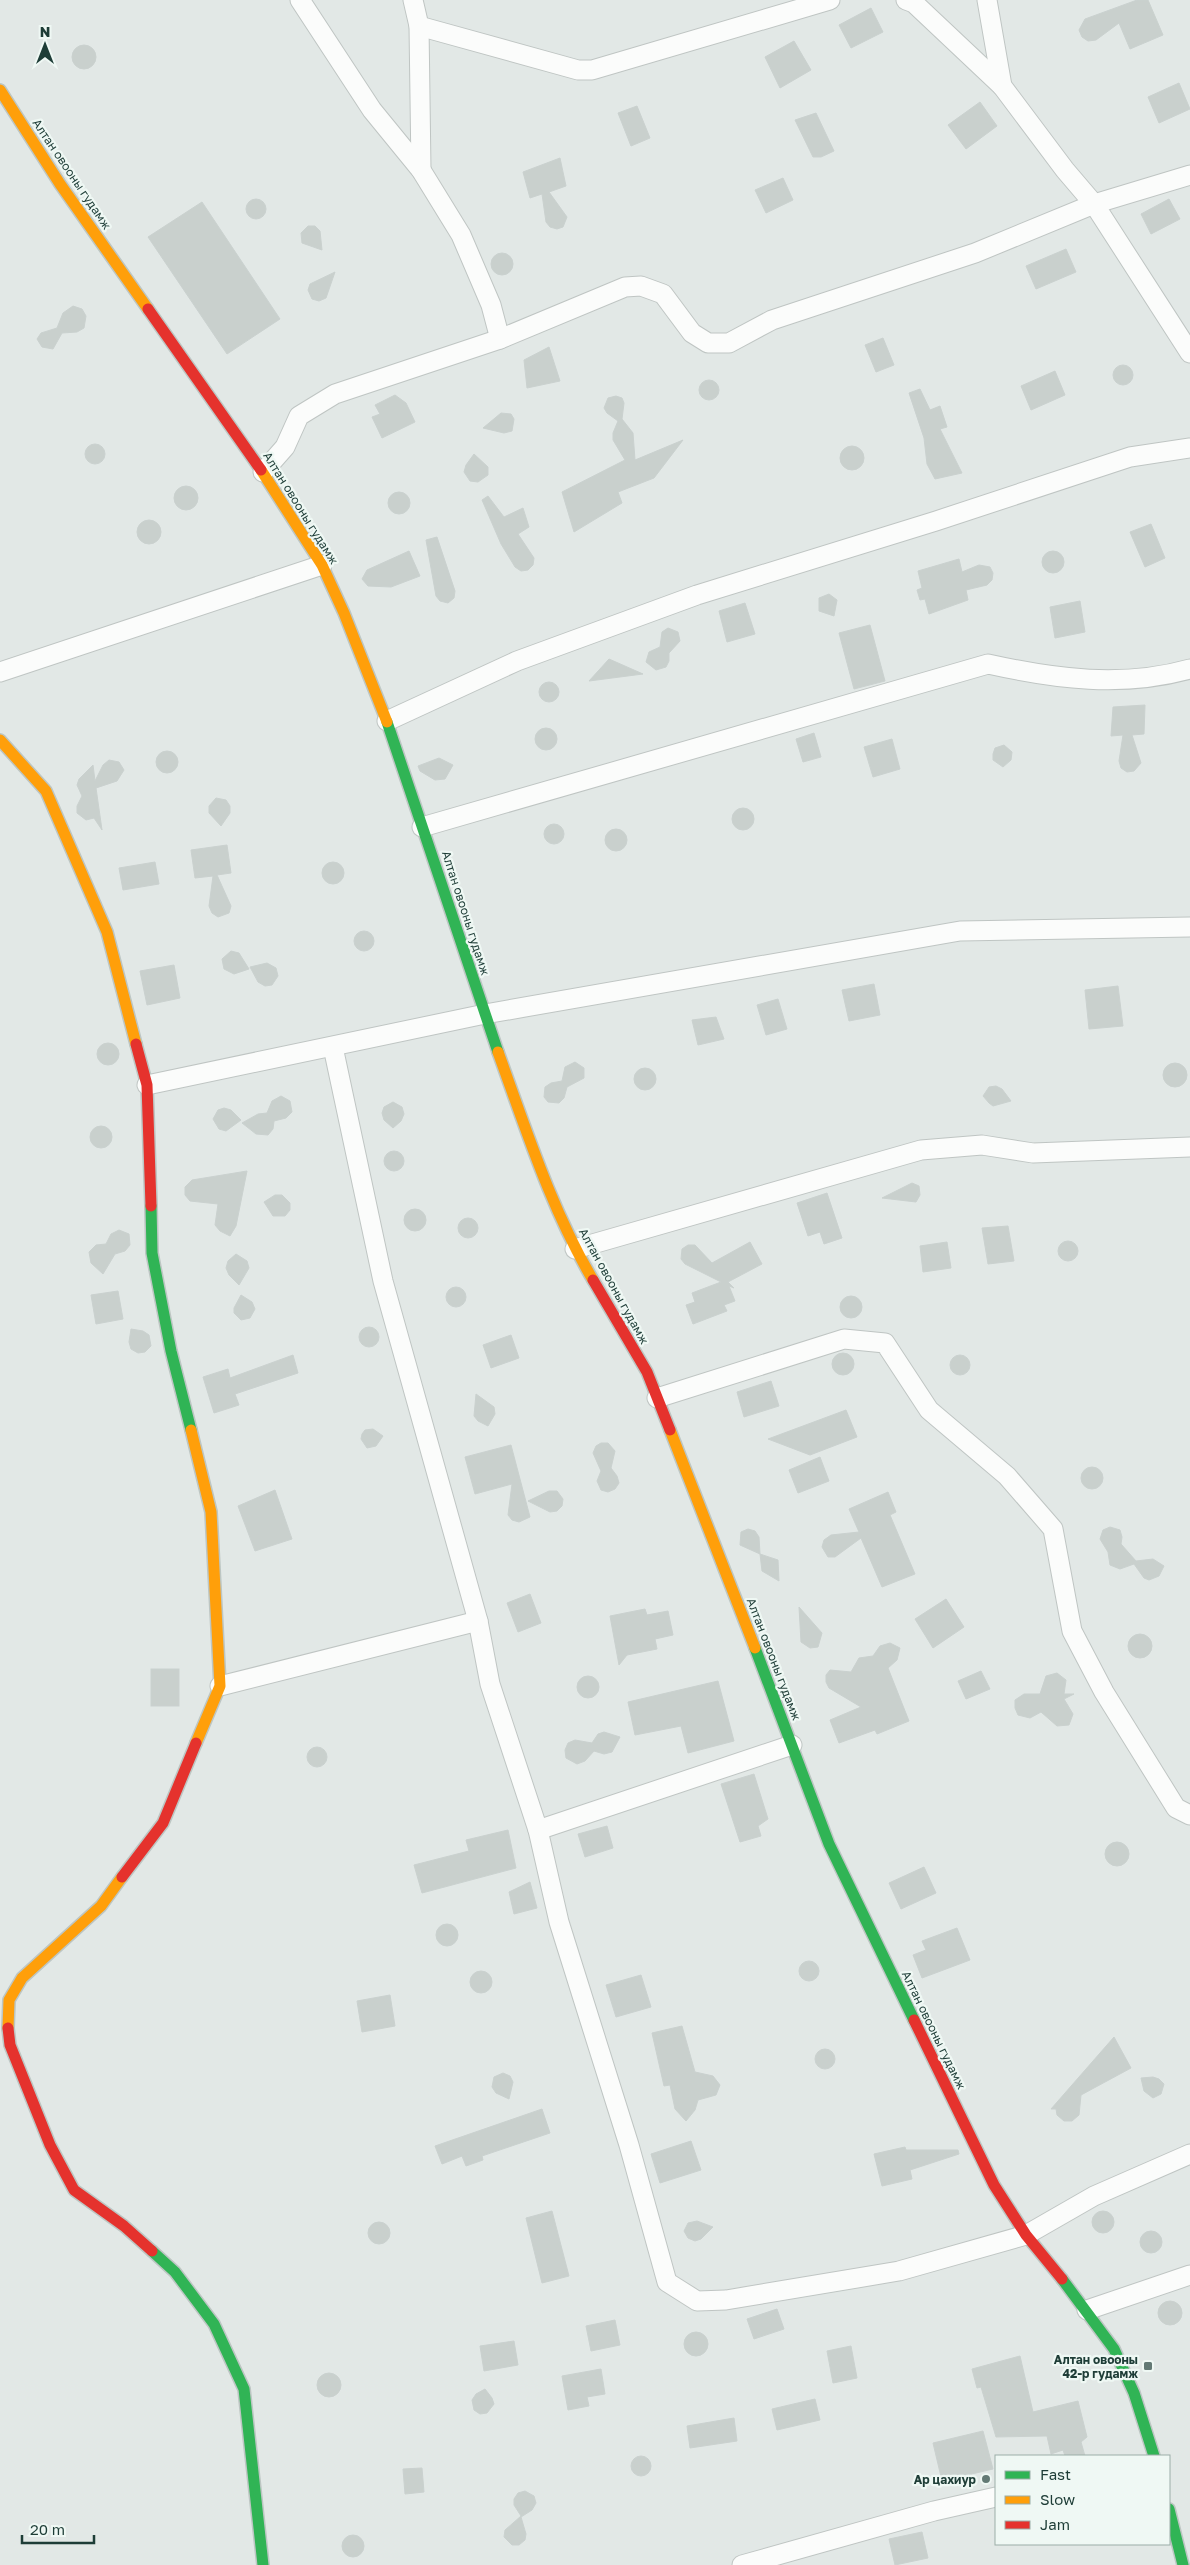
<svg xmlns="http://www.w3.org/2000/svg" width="1190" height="2565" font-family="'Golos Text',sans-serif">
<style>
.building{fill:#c9d0cd;stroke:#cad1cf}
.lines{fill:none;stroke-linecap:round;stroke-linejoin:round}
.street-casing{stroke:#bfc5c3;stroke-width:21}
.fast-casing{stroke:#bdc6c3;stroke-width:14}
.slow-casing{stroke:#bdc6c3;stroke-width:14}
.jam-casing{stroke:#bdc6c3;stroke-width:14}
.street{stroke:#fbfcfb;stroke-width:19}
.fast{stroke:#30b455;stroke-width:11}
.slow{stroke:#ff9f0a;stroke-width:11}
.jam{stroke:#e5322d;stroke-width:11}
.poi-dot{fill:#637974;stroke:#eff8f4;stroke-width:2}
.labels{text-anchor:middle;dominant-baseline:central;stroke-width:4.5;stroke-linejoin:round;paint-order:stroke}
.street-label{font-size:12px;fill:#1e3d37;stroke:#eff8f4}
.poi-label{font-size:12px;font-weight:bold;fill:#1e3d37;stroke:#eff8f4;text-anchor:end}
</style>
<rect width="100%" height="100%" fill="#e2e8e6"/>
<g class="building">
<polygon points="1137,0 1148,0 1163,35 1130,49 1119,23 1096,40 1088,41 1082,37 1079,30 1085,19"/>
<polygon points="871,8 883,32 851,48 839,25"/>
<polygon points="794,41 811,70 780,88 765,57"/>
<circle cx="84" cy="57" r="12"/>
<polygon points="1179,83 1190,109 1159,123 1148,97"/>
<polygon points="980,102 997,126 966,149 948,125"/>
<polygon points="637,106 650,138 631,146 618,113"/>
<polygon points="816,113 834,151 821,157 813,157 795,120"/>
<polygon points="560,158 566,186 549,192 567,217 563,227 557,229 550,227 546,222 542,194 530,198 523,172"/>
<polygon points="783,178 793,200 766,213 755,190"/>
<polygon points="1169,199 1180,219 1151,234 1141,214"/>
<circle cx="256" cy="209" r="10"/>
<polygon points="202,202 280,319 227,354 148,237"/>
<polygon points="308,226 315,226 320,231 322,250 302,243 301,233"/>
<polygon points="1066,249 1076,272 1036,289 1026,266"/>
<circle cx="502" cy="264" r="11"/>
<polygon points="335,272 326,298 319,301 312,299 308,290 310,284"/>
<polygon points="73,306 82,309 86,316 84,328 77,332 62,333 53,349 42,347 37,339 41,333 57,328 63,313"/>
<polygon points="883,338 894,365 876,372 865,345"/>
<polygon points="549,347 560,381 527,388 524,360"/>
<circle cx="1123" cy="375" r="10"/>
<polygon points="1055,371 1065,395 1031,410 1021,386"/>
<circle cx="709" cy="390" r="10"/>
<polygon points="920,389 930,410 940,406 947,427 940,429 962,473 935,479 927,464 924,438 909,393"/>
<polygon points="395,395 406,403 415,422 382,438 372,417 380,414 375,405"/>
<polygon points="616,396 622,398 624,403 622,419 633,433 635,460 683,440 654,478 618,492 622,503 574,532 562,492 625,460 613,440 613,433 618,421 607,413 604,408 608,398"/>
<polygon points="501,413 511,414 514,419 512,431 504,433 483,428"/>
<circle cx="95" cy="454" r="10"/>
<circle cx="852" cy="458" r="12"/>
<polygon points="474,454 488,467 488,475 478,482 470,481 464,472 466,465"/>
<circle cx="186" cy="498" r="12"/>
<circle cx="399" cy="503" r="11"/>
<polygon points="488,496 504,517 523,508 529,527 518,534 534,558 533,565 528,570 521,571 515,567 501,544 482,500"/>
<circle cx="149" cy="532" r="12"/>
<polygon points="1151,524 1165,558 1145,567 1130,532"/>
<polygon points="437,537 455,591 454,598 448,603 440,601 436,596 426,540"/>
<polygon points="409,551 420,576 391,587 368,586 362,579 367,570"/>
<circle cx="1053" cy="562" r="11"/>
<polygon points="959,559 962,572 979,565 990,567 993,573 992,580 987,585 966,590 968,600 929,614 925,599 920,600 917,590 922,588 918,571"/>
<polygon points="829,594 837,600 834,616 819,611 819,598"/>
<polygon points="1080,601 1085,632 1055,638 1050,607"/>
<polygon points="745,603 755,634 727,642 719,611"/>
<polygon points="870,625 885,681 854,689 839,633"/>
<polygon points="668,628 678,632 680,641 669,653 669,661 666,667 656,670 646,662 649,652 660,647 662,632"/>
<polygon points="609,659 643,674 589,681"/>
<circle cx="549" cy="692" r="10"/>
<polygon points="1145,705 1144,734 1132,735 1141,763 1134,771 1127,772 1121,768 1119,761 1123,735 1111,736 1113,707"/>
<circle cx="546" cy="739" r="11"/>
<polygon points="814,733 821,757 803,762 796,739"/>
<polygon points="892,739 900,769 873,777 864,747"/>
<polygon points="1004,745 1012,752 1011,760 1003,767 993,760 993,754 995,748"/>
<circle cx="167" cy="762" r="11"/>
<polygon points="439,758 453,765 445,779 435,780 420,771 418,766"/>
<polygon points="109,760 119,762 124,770 117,781 96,788 102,830 94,818 86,820 77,813 77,806 82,796 77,785 79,779 93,765 95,781 103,765"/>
<polygon points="216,798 226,800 230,806 230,813 221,826 209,813 209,806"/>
<circle cx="743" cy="819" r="11"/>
<circle cx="554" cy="834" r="10"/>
<circle cx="616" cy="840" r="11"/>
<polygon points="227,845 231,873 217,875 231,906 229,913 218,917 212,913 209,906 213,876 195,878 191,850"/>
<circle cx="333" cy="873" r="11"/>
<polygon points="155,862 159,884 123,890 119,868"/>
<circle cx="364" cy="941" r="10"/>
<polygon points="231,951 239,953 249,969 234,974 224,969 222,959"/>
<polygon points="267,963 276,968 278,976 272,985 265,986 258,982 250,967"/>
<polygon points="174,965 180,998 147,1005 140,971"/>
<polygon points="874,984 880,1015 849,1021 842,990"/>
<polygon points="1118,986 1123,1026 1089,1029 1085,990"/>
<polygon points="778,999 787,1029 766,1035 757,1005"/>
<polygon points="716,1017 724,1039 698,1045 692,1020"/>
<circle cx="108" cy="1054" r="11"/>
<polygon points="575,1062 584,1068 584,1078 567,1087 564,1098 559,1103 548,1102 544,1097 545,1087 551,1083 562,1081 565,1067"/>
<circle cx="1175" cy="1075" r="12"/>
<circle cx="645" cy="1079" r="11"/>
<polygon points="996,1086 1002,1089 1011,1101 993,1106 989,1103 983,1096 989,1087"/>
<polygon points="281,1096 290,1101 292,1112 286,1118 274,1121 273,1129 268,1135 256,1134 242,1123 258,1114 267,1113 272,1101"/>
<polygon points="393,1102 402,1107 404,1114 401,1121 393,1128 384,1120 382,1113 384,1107"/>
<polygon points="224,1108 231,1110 241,1120 226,1131 219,1129 213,1119 218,1110"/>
<circle cx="101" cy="1137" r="11"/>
<circle cx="394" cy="1161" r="10"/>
<polygon points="247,1171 236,1226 230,1236 220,1231 215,1225 218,1204 190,1201 185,1195 185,1187 192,1180"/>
<polygon points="912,1183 919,1186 920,1195 916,1202 882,1198"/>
<polygon points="827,1193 842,1238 824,1244 820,1232 808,1236 797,1203"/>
<polygon points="275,1195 282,1195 290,1203 290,1210 285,1216 273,1216 264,1202"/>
<circle cx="415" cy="1220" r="11"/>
<circle cx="468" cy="1228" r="10"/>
<polygon points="1008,1226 1014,1261 988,1264 982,1228"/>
<polygon points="119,1230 129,1234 130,1245 125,1251 115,1254 103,1274 91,1263 89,1252 96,1245 106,1244 111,1234"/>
<circle cx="1068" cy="1251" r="10"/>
<polygon points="750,1242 762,1264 728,1282 734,1288 729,1286 735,1301 724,1305 727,1311 693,1324 686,1305 695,1302 692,1293 721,1282 685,1264 681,1259 682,1249 688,1245 695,1245 712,1263"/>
<polygon points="947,1242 951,1268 923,1272 920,1246"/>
<polygon points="236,1254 247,1261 249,1268 239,1285 229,1275 226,1268 228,1261"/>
<circle cx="456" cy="1297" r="10"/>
<polygon points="118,1291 123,1319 96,1324 91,1295"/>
<polygon points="241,1295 252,1302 255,1309 250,1318 241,1320 234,1313 234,1308"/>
<circle cx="851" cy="1307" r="11"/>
<circle cx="369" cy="1337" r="10"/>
<polygon points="131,1329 143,1331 149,1335 151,1346 145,1352 138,1353 131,1349 129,1342"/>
<polygon points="511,1335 519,1358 491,1368 483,1345"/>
<circle cx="843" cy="1364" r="11"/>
<circle cx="960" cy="1365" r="10"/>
<polygon points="293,1355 298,1373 235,1394 239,1405 214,1413 203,1377 228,1369 230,1378"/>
<polygon points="771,1381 779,1406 744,1417 737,1392"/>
<polygon points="476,1394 494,1407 495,1414 488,1426 478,1421 474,1416"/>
<polygon points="846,1410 857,1437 810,1455 768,1439"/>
<polygon points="373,1429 383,1436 376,1446 367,1448 361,1439 362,1434 365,1430"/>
<polygon points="601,1443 608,1443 615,1451 611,1468 617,1476 619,1483 615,1489 608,1492 601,1490 597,1481 601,1471 593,1453 596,1446"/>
<polygon points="511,1445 530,1517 519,1522 512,1520 508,1515 512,1484 475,1494 465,1457"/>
<polygon points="820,1457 829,1481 798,1493 789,1470"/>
<circle cx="1092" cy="1478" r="11"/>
<polygon points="275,1490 292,1539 255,1551 238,1506"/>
<polygon points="549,1491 557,1491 563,1499 562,1506 557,1511 550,1512 528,1501"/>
<polygon points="888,1492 896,1512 890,1515 915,1574 882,1587 861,1538 835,1557 828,1557 822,1547 824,1540 831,1535 859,1532 849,1509"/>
<polygon points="1110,1527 1120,1530 1122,1537 1121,1544 1136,1561 1153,1559 1164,1566 1159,1576 1149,1580 1144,1578 1134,1564 1120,1569 1110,1565 1108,1552 1100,1539 1103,1530"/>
<polygon points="748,1529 755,1531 759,1537 760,1554 778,1560 779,1581 762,1571 760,1554 740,1545 741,1532"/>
<polygon points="530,1594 541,1623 518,1632 507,1603"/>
<polygon points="946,1599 964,1627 933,1648 915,1619"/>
<polygon points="799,1607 822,1633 818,1647 810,1648 801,1642"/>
<polygon points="645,1609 647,1615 668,1611 673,1635 655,1639 657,1649 627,1655 619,1665 610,1616"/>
<circle cx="1140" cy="1646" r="12"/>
<polygon points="890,1643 900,1648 897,1660 888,1668 909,1721 877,1734 875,1730 839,1743 830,1720 861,1707 829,1688 826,1682 826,1675 830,1670 851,1672 859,1658 873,1656 880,1646"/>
<rect x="151" y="1669" width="28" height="37"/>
<polygon points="981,1671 990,1689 966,1699 958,1681"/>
<polygon points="1057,1673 1066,1680 1064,1694 1074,1694 1064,1699 1073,1714 1069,1725 1057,1726 1041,1712 1030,1718 1018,1715 1015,1708 1015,1700 1024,1694 1040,1694 1046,1676"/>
<circle cx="588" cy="1687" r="11"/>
<polygon points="718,1681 734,1741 688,1753 681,1726 635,1735 628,1702"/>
<polygon points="604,1732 620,1737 612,1752 604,1754 594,1751 585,1761 577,1764 566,1758 565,1750 568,1743 575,1740 592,1743 598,1734"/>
<circle cx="317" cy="1757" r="10"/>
<polygon points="754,1774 768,1819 758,1826 761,1836 740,1842 721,1784"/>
<polygon points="607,1826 613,1848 585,1857 578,1834"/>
<polygon points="508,1830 516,1868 422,1893 414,1865 469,1851 466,1840"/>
<circle cx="1117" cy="1854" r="12"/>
<polygon points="924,1867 936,1893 901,1909 889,1883"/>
<polygon points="530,1882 537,1908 514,1914 509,1892"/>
<circle cx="447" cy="1935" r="11"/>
<polygon points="957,1928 970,1960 922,1978 913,1955 926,1950 922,1941"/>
<circle cx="809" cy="1971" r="10"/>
<circle cx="481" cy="1982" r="11"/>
<polygon points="641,1975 651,2007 616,2017 606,1985"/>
<polygon points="390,1995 395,2026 362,2032 357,2001"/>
<polygon points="682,2026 695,2072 713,2076 720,2085 716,2095 698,2100 695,2110 686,2121 675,2109 670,2085 664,2086 652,2033"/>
<polygon points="1114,2037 1131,2068 1081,2095 1079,2115 1072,2121 1064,2121 1057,2115 1056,2109 1051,2109"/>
<circle cx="825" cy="2059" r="10"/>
<polygon points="503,2073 510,2076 513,2082 509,2099 496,2093 492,2087 494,2077"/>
<polygon points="1153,2077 1159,2079 1164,2084 1161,2094 1153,2098 1144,2091 1141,2078"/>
<polygon points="542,2109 550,2133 482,2156 483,2160 466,2166 462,2156 442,2164 435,2146"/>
<polygon points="691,2141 701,2170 660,2183 651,2154"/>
<polygon points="905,2147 906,2150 958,2150 959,2154 910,2170 912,2179 882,2186 874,2154"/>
<polygon points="552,2211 569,2276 542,2283 526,2218"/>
<circle cx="1103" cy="2222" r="11"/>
<polygon points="697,2221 713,2227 701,2239 695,2241 688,2238 684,2231 688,2223"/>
<circle cx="379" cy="2233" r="11"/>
<circle cx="1151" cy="2242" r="11"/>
<circle cx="1170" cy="2313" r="12"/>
<polygon points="777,2309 784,2329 754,2339 747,2319"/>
<polygon points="615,2320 620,2345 591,2351 586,2326"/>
<circle cx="696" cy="2344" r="12"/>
<polygon points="514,2341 518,2365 484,2371 480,2346"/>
<polygon points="851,2346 857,2378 833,2383 827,2351"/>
<polygon points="1020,2356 1033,2412 1078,2401 1087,2437 1081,2442 1085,2456 1065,2456 1063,2450 1051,2454 1047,2436 996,2437 981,2387 977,2388 972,2369"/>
<polygon points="601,2369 605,2394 587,2397 589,2406 568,2410 562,2376"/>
<circle cx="329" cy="2385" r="12"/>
<polygon points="485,2389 492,2398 494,2404 487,2413 480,2414 474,2410 472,2400 476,2394"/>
<polygon points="815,2399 820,2420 777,2430 772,2409"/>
<polygon points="734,2418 737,2441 690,2448 687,2426"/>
<polygon points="983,2431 993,2469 942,2481 933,2443"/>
<circle cx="641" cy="2466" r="10"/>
<polygon points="422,2468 424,2492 405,2494 403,2469"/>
<polygon points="525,2491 534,2496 536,2503 532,2510 521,2517 526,2534 525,2540 519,2545 512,2545 504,2537 505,2530 521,2516 514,2505 514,2499 518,2493"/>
<polygon points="922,2532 928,2558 895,2565 889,2539"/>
<circle cx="353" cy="2546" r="11"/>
</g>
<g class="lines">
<g class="street-casing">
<g id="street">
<polyline points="300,0 372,110 421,170 461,235 491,305 500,339"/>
<polyline points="413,0 419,26 421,170"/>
<polyline points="906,0 914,3 1002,86"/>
<polyline points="987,0 1002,86 1065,170 1094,204 1190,353"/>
<polyline points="419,26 578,70 592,70 830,0"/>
<polyline points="263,472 285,447 299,416 335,394 500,339 625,287 641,286 663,294 692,333 708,343 729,343 772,320 975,253 1094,204 1190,175"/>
<polyline points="0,672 322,565"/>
<polyline points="387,721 517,661 697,595 936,521 1130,457 1190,448"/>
<path d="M422,827L988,664C1056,679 1122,688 1190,669"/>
<polyline points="333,1047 383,1281 478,1621 490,1684 538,1830 559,1922 629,2145 667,2282 697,2301 726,2300 899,2271 1026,2235 1094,2196 1190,2154"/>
<polyline points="147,1085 485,1014 960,931 1190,927"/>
<polyline points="575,1249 921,1150 982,1145 1033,1153 1190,1147"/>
<polyline points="657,1398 844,1339 885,1343 929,1410 1007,1476 1053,1529 1072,1631 1104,1692 1176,1808 1190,1815"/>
<polyline points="220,1686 478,1621"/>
<polyline points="538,1830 792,1745"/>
<polyline points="1087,2310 1190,2275"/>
<polyline points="742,2565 934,2511 996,2497"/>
</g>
</g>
<g class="fast-casing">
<g id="fast">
<polyline points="387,722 498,1052"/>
<polyline points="151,1206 152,1253 171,1351 191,1430"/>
<polyline points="755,1648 829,1844 914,2020"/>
<polyline points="152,2251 175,2272 214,2324 244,2389 263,2565"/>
<polyline points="1062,2279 1114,2349 1134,2393 1154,2456"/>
<polyline points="1169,2509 1183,2565"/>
</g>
</g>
<g class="slow-casing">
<g id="slow">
<polyline points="0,90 60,184 148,309"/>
<polyline points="261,470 322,565 344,613 387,722"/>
<polyline points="0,740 46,791 107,932 136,1044"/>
<path d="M498,1052C526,1129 551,1209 593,1280"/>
<polyline points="191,1430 211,1512 220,1686 196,1743"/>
<polyline points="670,1430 755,1648"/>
<polyline points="8,2028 9,2000 22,1978 101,1906 122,1877"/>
</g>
</g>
<g class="jam-casing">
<g id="jam">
<polyline points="148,309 261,470"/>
<polyline points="136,1044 147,1085 151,1206"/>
<polyline points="593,1280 647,1372 670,1430"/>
<polyline points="122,1877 163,1823 196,1743"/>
<polyline points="914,2020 994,2185 1026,2235 1062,2279"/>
<polyline points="8,2028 10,2045 50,2145 74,2190 124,2226 152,2251"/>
</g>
</g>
<use href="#street" class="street"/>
<use href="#fast" class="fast"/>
<use href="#slow" class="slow"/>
<use href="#jam" class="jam"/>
</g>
<g class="poi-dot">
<rect x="1143" y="2361" width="10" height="10" rx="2.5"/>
<circle cx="986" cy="2479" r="5"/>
</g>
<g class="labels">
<g class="street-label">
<text transform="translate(72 174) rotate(56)">Алтан овооны гудамж</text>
<text transform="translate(301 508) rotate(58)">Алтан овооны гудамж</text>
<text transform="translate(466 913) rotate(72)">Алтан овооны гудамж</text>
<text transform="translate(614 1286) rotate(61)">Алтан овооны гудамж</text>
<text transform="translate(774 1659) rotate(69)">Алтан овооны гудамж</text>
<text transform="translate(934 2030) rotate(64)">Алтан овооны гудамж</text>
</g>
<g class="poi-label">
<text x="1138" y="2359">Алтан овооны<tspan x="1138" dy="14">42-р гудамж</tspan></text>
<text x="976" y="2479">Ар цахиур</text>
</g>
</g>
<rect x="995" y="2455" width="175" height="90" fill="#eff8f4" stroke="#9bada8"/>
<rect x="1005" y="2471" width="25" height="8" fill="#30b455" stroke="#9bada8"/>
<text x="1040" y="2480" font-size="15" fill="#1e3d37">Fast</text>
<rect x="1005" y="2496" width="25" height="8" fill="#ff9f0a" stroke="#9bada8"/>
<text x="1040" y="2505" font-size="15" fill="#1e3d37">Slow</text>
<rect x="1005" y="2521" width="25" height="8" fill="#e5322d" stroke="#9bada8"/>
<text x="1040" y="2530" font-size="15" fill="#1e3d37">Jam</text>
<g transform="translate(45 45)" stroke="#eff8f4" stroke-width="4" paint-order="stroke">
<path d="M0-4L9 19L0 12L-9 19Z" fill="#1e3d37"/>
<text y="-8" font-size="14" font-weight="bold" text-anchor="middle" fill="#1e3d37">N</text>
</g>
<path d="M22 2535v8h72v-8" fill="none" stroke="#1e3d37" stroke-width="2.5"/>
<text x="30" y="2535" font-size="15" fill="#1e3d37" stroke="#eff8f4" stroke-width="4" paint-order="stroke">20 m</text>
</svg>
